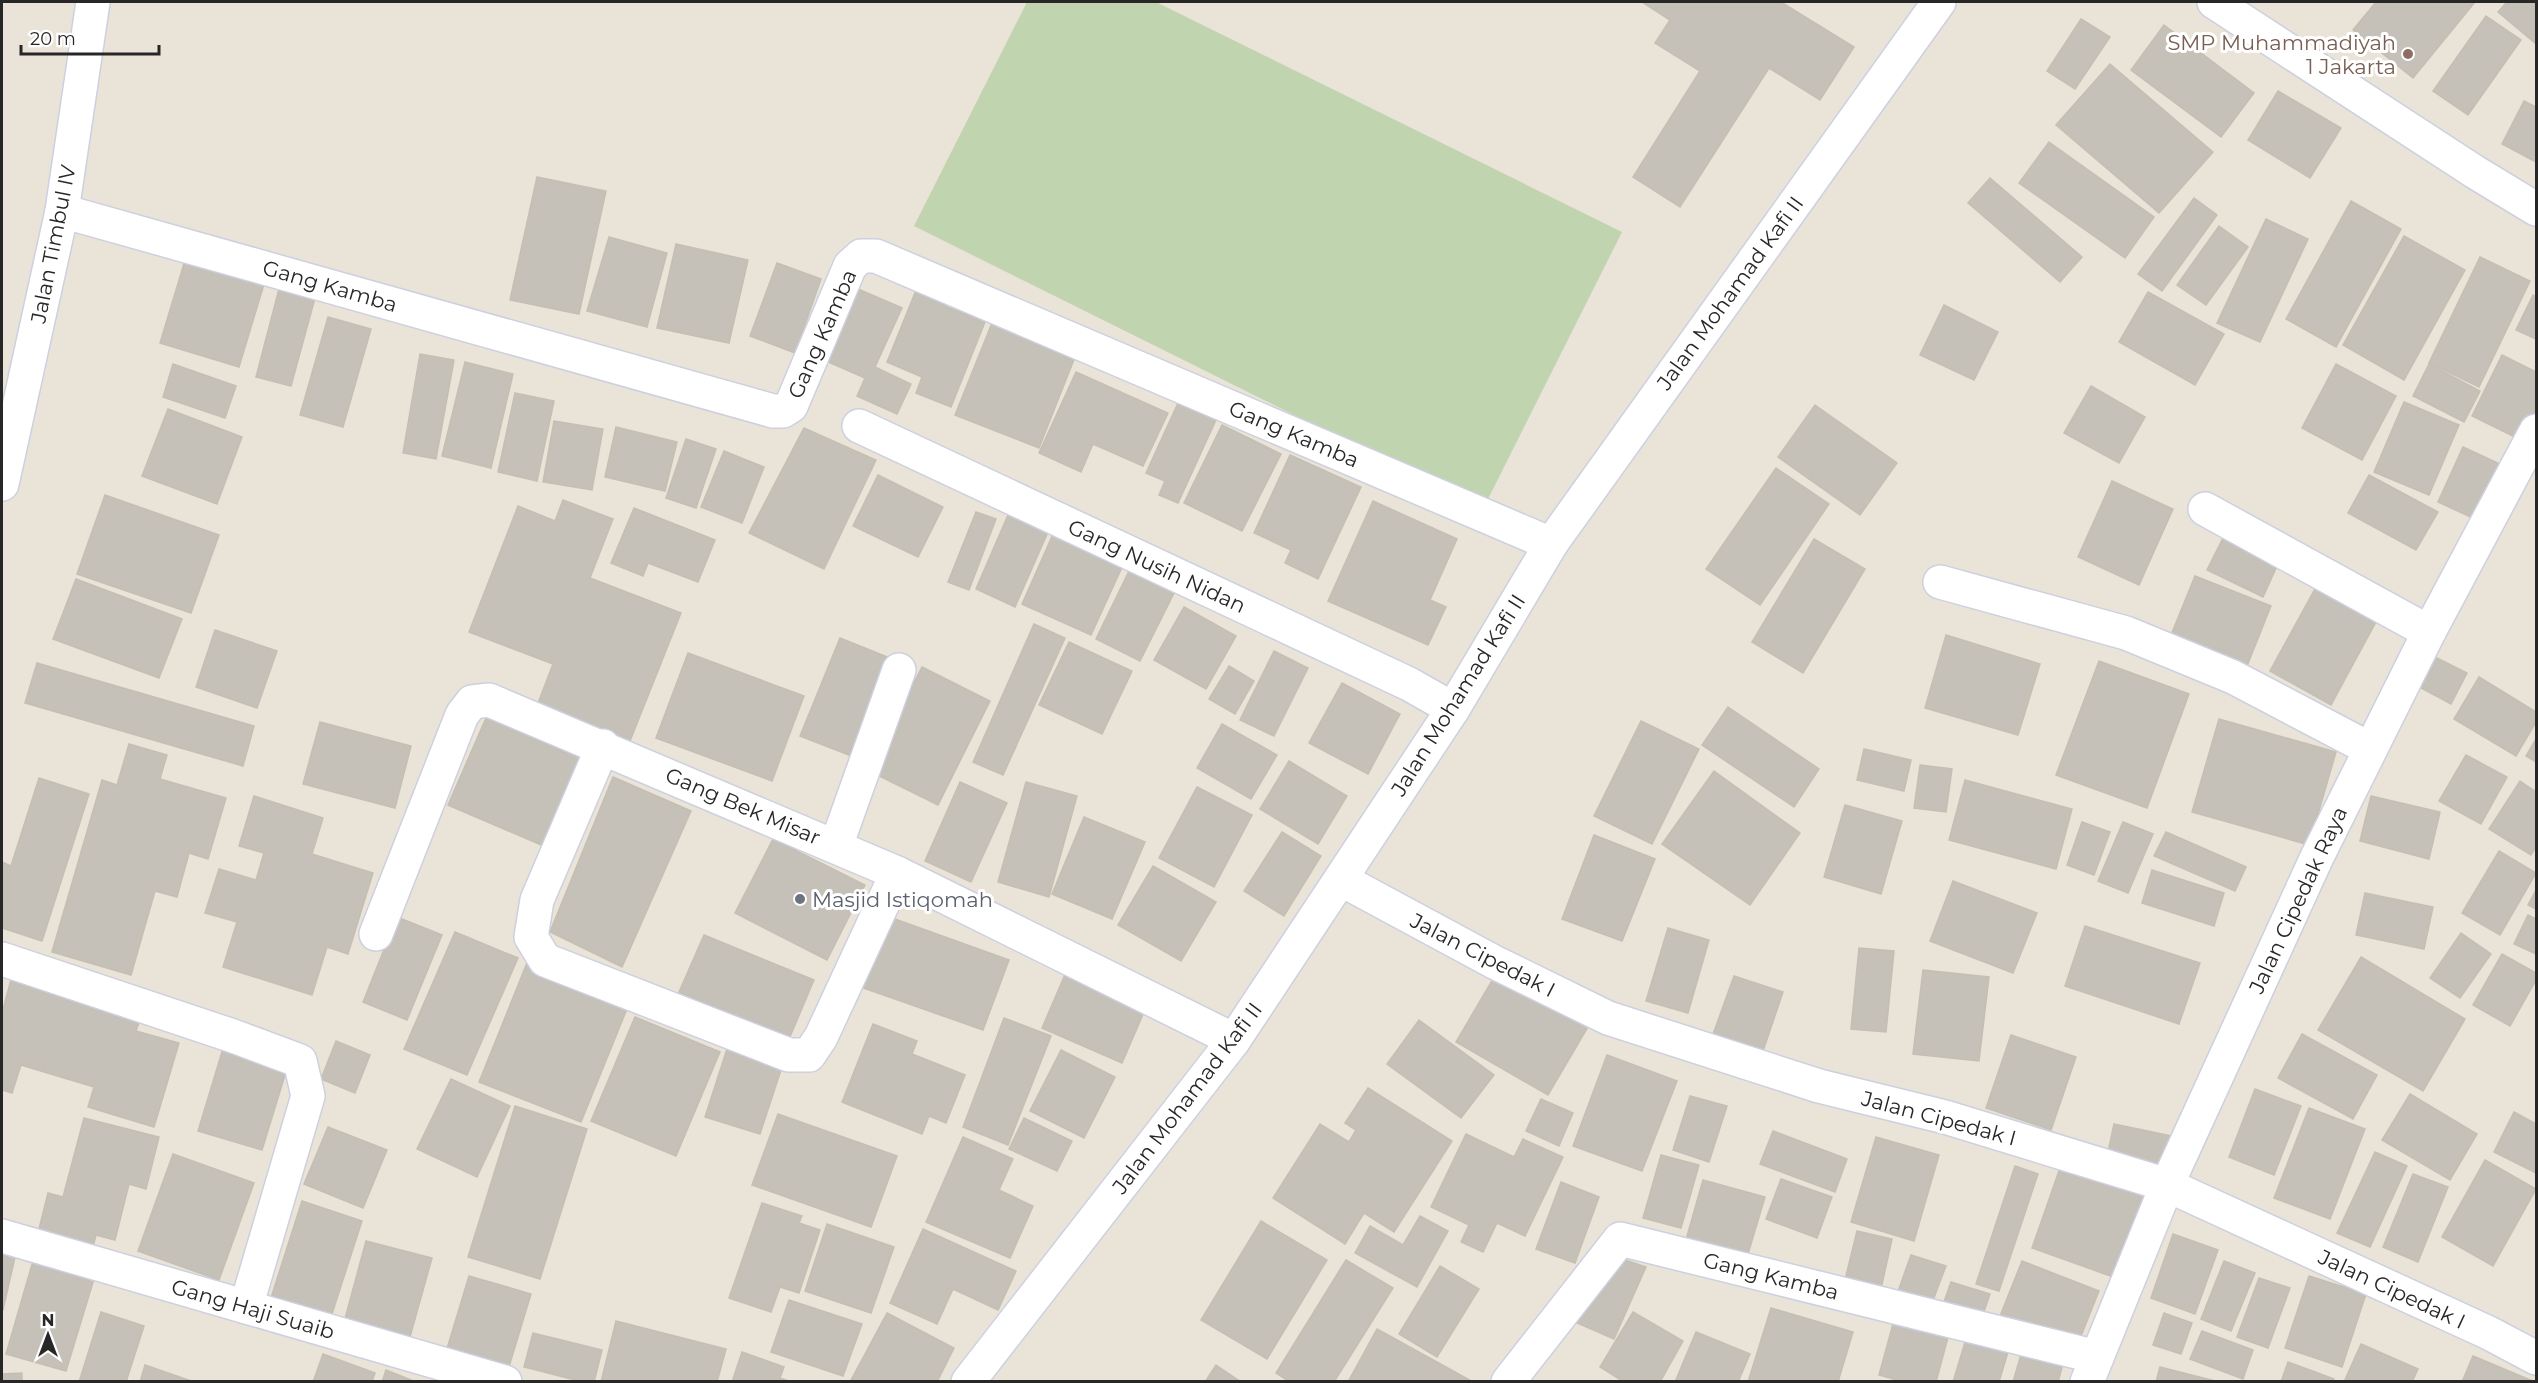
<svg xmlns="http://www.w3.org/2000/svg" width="2538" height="1383" font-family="Montserrat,sans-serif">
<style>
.cemetery{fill:#c0d4af}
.building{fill:#c5c0b8;stroke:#c5bfb2;stroke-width:1.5}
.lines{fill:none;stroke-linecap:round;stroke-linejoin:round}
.minor-casing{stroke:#cdd0e0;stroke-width:36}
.tertiary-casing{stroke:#cdd0e0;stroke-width:36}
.secondary-casing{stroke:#cdd0e0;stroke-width:36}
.minor{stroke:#fff;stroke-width:33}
.tertiary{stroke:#fff;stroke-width:33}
.secondary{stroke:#fff;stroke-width:33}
.education-dot{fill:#8d6e63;stroke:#fff;stroke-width:2}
.worship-dot{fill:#6b7280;stroke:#fff;stroke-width:2}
.labels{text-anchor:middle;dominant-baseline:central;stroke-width:6;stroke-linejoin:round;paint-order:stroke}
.education-label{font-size:21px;fill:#785e54;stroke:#fff;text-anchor:end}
.street-label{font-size:21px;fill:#272727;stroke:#fff}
.worship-label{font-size:21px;fill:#5b616d;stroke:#fff;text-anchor:start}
</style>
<rect width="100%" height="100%" fill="#eae3d8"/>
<polygon class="cemetery" points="1027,2 1156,2 1622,232 1483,509 914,226"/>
<g class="building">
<polygon points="1642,2 1781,2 1854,47 1820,100 1769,68 1680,207 1633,177 1700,71 1655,43 1670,20"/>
<polygon points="2376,2 2475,2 2413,78 2353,30"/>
<polygon points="2507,2 2536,2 2536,44 2498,12"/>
<polygon points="2486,16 2521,40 2468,115 2433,91"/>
<polygon points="2081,19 2110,37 2075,89 2047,71"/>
<polygon points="2164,25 2254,93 2221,137 2131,70"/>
<polygon points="2110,64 2213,152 2159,213 2056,125"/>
<polygon points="2278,91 2341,128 2310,178 2248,140"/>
<polygon points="2524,101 2536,107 2536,162 2502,144"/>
<polygon points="2049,142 2154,217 2125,258 2019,183"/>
<polygon points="537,177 606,191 579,314 510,300"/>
<polygon points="1990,178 2082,257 2060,282 1968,203"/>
<polygon points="2194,198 2217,215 2162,291 2138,274"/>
<polygon points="2351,201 2401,229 2336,347 2286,319"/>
<polygon points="2266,219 2308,239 2260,342 2217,323"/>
<polygon points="2219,226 2248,247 2206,305 2177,285"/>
<polygon points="2404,236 2465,270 2404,380 2343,345"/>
<polygon points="609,237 667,253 647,327 587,311"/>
<polygon points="676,244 748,260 729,343 657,328"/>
<polygon points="186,257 265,281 239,367 160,343"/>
<polygon points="2480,257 2530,281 2479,387 2429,363"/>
<polygon points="777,263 821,279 795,353 750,336"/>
<polygon points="919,283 949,295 945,306 985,322 951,407 916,393 922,377 887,362"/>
<polygon points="279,289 315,298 291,386 256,377"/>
<polygon points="858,289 902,308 875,367 911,384 897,414 857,396 865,378 824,360"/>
<polygon points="2148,292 2224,334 2195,385 2119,342"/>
<polygon points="2533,295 2536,297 2536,339 2516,330"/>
<polygon points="1944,305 1998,332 1974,380 1920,355"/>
<polygon points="328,317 371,329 343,427 300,415"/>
<polygon points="992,323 1075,357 1039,448 955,415"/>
<polygon points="420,354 454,360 436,459 403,453"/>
<polygon points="2502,355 2536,372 2536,423 2527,443 2472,416"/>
<polygon points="465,362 513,374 491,468 442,456"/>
<polygon points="173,364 236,386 225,418 163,397"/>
<polygon points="2336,364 2396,396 2362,460 2302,428"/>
<polygon points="2429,364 2480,391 2464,422 2413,396"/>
<polygon points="1076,372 1168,413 1143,466 1093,444 1081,472 1039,453"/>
<polygon points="2091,386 2145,417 2119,463 2064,433"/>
<polygon points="515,393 554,401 537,481 498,472"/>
<polygon points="2404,402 2459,425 2429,495 2374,472"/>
<polygon points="1178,403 1216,420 1178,503 1159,495 1165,481 1146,473"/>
<polygon points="1815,405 1897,463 1860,515 1778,457"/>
<polygon points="168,409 242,437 217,504 142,476"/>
<polygon points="554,421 603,429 592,490 543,482"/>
<polygon points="1222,425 1281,454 1242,531 1184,503"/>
<polygon points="616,427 677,442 665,491 605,477"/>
<polygon points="804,428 876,460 824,569 749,533"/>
<polygon points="686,439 716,449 696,508 666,498"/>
<polygon points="2463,447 2500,464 2475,519 2438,502"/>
<polygon points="724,451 764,467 742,523 701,507"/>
<polygon points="1290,455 1361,487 1318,579 1285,563 1291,550 1254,533"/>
<polygon points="1776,468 1829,504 1760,605 1706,569"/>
<polygon points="878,475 943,507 918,557 853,526"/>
<polygon points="2369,475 2438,512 2416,550 2348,513"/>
<polygon points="2112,481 2173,509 2139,585 2078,557"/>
<polygon points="105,495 219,535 191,613 77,574"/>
<polygon points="563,500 613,519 590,578 681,613 628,746 535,711 553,664 469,632 518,506 555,521"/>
<polygon points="1373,501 1457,539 1430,600 1446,607 1428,645 1328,601"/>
<polygon points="634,508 715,540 698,582 648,563 643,576 611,563"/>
<polygon points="976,512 996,519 969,590 948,582"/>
<polygon points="1008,515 1048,532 1015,607 976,589"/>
<polygon points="2227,530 2281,557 2263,597 2207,570"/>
<polygon points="1054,532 1124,563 1091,635 1022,604"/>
<polygon points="1814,539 1865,569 1803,673 1752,642"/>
<polygon points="1132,565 1177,587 1140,661 1096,639"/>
<polygon points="2195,576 2271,606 2247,666 2171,635"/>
<polygon points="76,579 182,619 159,678 53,639"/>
<polygon points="2316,587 2377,620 2331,705 2270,671"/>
<polygon points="1184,607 1236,636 1206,689 1154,660"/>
<polygon points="1034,624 1065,638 1003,775 973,762"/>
<polygon points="215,630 277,651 257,708 196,687"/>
<polygon points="1946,635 2040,664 2018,735 1925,708"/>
<polygon points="840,638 887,657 849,755 800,736"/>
<polygon points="1069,642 1132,671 1102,734 1039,705"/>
<polygon points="1274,651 1308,668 1274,736 1240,720"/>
<polygon points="688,653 804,696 772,781 656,738"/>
<polygon points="2437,658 2467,673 2451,704 2421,688"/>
<polygon points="2099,661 2189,694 2147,808 2056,775"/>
<polygon points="37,663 254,726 243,766 25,703"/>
<polygon points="1229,666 1254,681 1235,714 1209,699"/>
<polygon points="922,667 990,701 938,805 869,771"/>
<polygon points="2479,677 2536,712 2536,722 2516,756 2454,719"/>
<polygon points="1342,683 1400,714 1368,774 1309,743"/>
<polygon points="1728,707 1819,769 1794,807 1702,745"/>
<polygon points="486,718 584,760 546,847 448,805"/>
<polygon points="2219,719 2336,752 2309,845 2192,812"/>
<polygon points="1641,721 1699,749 1652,844 1594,816"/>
<polygon points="320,722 411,746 395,808 303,784"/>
<polygon points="1222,724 1277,755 1251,799 1197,768"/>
<polygon points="2536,739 2536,762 2526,756"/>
<polygon points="129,744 167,755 160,779 226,798 208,859 189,853 177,897 155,891 131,975 52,952 102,780 117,785"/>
<polygon points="1864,749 1911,760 1904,791 1857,780"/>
<polygon points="2466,755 2507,777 2481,824 2439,801"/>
<polygon points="1289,761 1347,796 1318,844 1260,809"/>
<polygon points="1920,765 1952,769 1946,812 1914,808"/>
<polygon points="1714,771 1800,833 1750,905 1662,844"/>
<polygon points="613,777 691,811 622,967 550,932"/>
<polygon points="39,778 89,794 42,941 2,928 2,862 11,866"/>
<polygon points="1965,780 2072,809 2056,869 1949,840"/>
<polygon points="2520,781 2536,792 2536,847 2531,855 2489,829"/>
<polygon points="960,782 1007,803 971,882 925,861"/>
<polygon points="1026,782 1077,796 1049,897 998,882"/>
<polygon points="1197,787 1252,815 1214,887 1159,858"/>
<polygon points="254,796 323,818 312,854 373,873 348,954 327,947 312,995 223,967 237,922 205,913 219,869 256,880 264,853 239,846"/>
<polygon points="2371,796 2440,812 2429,859 2360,841"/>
<polygon points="1845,805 1902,821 1881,894 1824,877"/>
<polygon points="1084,817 1145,842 1112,919 1052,894"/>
<polygon points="2082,822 2110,832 2094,875 2067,865"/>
<polygon points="2123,822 2153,834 2128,893 2098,881"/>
<polygon points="1282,832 1321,856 1284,916 1244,891"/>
<polygon points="2166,832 2246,867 2235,891 2154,856"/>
<polygon points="1594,835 1655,859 1622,941 1562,919"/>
<polygon points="773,839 865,885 827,960 735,913"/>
<polygon points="2499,851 2536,873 2500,935 2462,913"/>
<polygon points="1153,866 1216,902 1181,961 1118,925"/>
<polygon points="2152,870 2224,893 2214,926 2142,903"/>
<polygon points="1953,881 2037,913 2013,973 1930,941"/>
<polygon points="2536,890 2536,909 2528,905"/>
<polygon points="2365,893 2433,907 2424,949 2356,935"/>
<polygon points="881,914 1009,960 983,1030 855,985"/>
<polygon points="2528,915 2536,919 2536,954 2514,944"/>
<polygon points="397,917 442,935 407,1020 363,1002"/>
<polygon points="2085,926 2200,963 2179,1024 2065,986"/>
<polygon points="1668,928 1709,940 1688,1013 1646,1001"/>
<polygon points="455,932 518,958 467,1075 404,1049"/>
<polygon points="2461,933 2491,954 2460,998 2430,978"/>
<polygon points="704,935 814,980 789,1039 679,992"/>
<polygon points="1859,948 1894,951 1886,1032 1851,1029"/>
<polygon points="2502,954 2536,973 2536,980 2510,1026 2473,1005"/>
<polygon points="2361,957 2465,1019 2423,1091 2318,1030"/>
<polygon points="527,963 629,1004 581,1122 479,1082"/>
<polygon points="1500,967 1592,1020 1548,1095 1456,1042"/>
<polygon points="1067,970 1147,1005 1122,1063 1042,1028"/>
<polygon points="1923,970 1989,977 1979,1061 1913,1054"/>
<polygon points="12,976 142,1014 136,1031 179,1043 154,1127 88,1107 94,1087 21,1065 12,1093 2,1090 2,1013"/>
<polygon points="1734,976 1783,992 1762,1054 1712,1037"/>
<polygon points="635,1017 720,1052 676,1156 591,1121"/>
<polygon points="1004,1018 1051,1036 1008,1145 963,1127"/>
<polygon points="1419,1020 1494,1075 1461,1118 1387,1064"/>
<polygon points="873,1024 917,1041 912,1054 965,1075 946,1123 929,1116 922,1134 842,1102"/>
<polygon points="2302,1034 2377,1075 2353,1119 2278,1078"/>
<polygon points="2011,1035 2076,1057 2051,1130 1986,1108"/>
<polygon points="336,1041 370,1055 355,1093 321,1079"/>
<polygon points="225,1042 289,1062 262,1150 198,1131"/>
<polygon points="727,1049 782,1067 760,1134 705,1117"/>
<polygon points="1061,1050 1115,1077 1084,1138 1030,1111"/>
<polygon points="1607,1055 1677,1081 1642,1171 1573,1146"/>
<polygon points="451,1079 510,1106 477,1177 417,1149"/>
<polygon points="1368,1088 1452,1141 1394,1232 1364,1213 1345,1244 1273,1198 1320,1124 1349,1142 1356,1130 1345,1123"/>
<polygon points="2255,1089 2301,1106 2274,1175 2229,1157"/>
<polygon points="2410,1094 2477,1134 2450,1180 2382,1140"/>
<polygon points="1690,1096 1727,1106 1709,1162 1673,1150"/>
<polygon points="1541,1099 1573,1113 1559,1146 1526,1131"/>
<polygon points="515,1106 587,1129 540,1279 468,1257"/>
<polygon points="2309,1108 2365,1129 2330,1219 2274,1198"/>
<polygon points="2514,1112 2536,1124 2536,1173 2494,1152"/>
<polygon points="778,1114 897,1156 871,1227 752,1185"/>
<polygon points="84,1118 159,1137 146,1189 129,1184 115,1240 96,1235 91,1254 36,1241 48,1193 63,1197"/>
<polygon points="1024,1118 1072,1141 1057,1171 1009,1149"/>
<polygon points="2114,1124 2172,1136 2165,1169 2107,1157"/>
<polygon points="328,1127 387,1150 363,1208 304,1184"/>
<polygon points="1773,1131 1847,1159 1835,1192 1760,1164"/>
<polygon points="1466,1134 1514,1157 1523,1139 1563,1157 1525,1236 1497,1223 1483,1252 1461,1242 1469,1225 1431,1207"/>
<polygon points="963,1137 1013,1159 999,1190 1033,1206 1010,1258 926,1222"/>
<polygon points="1876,1137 1939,1155 1914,1241 1851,1222"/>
<polygon points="2375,1152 2407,1166 2370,1247 2337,1233"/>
<polygon points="173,1154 254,1183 219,1280 138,1251"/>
<polygon points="1661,1155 1699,1165 1681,1228 1643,1218"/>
<polygon points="2485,1160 2536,1189 2493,1266 2442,1237"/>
<polygon points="2015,1166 2038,1174 1999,1291 1976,1284"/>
<polygon points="2060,1168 2144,1197 2116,1278 2032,1248"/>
<polygon points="2413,1174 2448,1187 2418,1262 2383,1247"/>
<polygon points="1781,1179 1832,1197 1817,1238 1766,1219"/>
<polygon points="1703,1180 1765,1197 1745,1264 1684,1247"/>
<polygon points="1561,1182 1599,1197 1575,1263 1536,1249"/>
<polygon points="302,1201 362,1221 329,1323 269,1304"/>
<polygon points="762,1203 802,1216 799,1223 820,1230 799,1293 780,1287 771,1312 729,1298"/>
<polygon points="1420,1216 1448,1231 1417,1287 1355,1253 1370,1226 1403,1245"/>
<polygon points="1261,1221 1327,1260 1267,1359 1201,1320"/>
<polygon points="827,1224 894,1247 871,1313 805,1291"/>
<polygon points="923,1229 1016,1271 998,1310 953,1289 937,1324 890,1303"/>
<polygon points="1857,1231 1892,1239 1879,1298 1843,1288"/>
<polygon points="2173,1234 2218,1250 2195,1314 2151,1298"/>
<polygon points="366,1241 432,1258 408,1344 343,1326"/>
<polygon points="2,1254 15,1257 3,1310 2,1310"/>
<polygon points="1911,1255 1946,1266 1930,1308 1896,1297"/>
<polygon points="1613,1256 1646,1267 1614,1339 1577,1323"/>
<polygon points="1346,1260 1393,1288 1334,1382 1290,1382 1276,1373"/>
<polygon points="33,1261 94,1279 66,1371 6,1354"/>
<polygon points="2022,1261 2099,1291 2075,1351 1998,1321"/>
<polygon points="2224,1261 2255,1273 2231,1331 2201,1319"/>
<polygon points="1440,1266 1479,1289 1437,1357 1399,1334"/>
<polygon points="469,1276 531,1294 508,1370 446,1352"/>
<polygon points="2309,1276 2366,1294 2342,1367 2285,1348"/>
<polygon points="2259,1278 2290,1288 2268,1348 2237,1337"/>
<polygon points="1951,1282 1990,1294 1979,1326 1940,1313"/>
<polygon points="789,1300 862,1324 843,1376 771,1352"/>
<polygon points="1771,1308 1853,1332 1838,1382 1748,1382"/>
<polygon points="101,1312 144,1326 126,1382 79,1382"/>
<polygon points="1633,1312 1683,1341 1660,1382 1624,1382 1600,1367"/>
<polygon points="887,1313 954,1348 937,1382 850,1382"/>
<polygon points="1896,1313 1951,1326 1936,1382 1904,1382 1879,1375"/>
<polygon points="2164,1313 2192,1323 2181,1354 2153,1345"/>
<polygon points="616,1321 726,1349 717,1382 601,1382"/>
<polygon points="1377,1329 1473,1382 1348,1382"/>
<polygon points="2202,1331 2253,1350 2243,1379 2190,1359"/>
<polygon points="1696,1332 1750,1354 1738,1382 1675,1382"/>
<polygon points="533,1333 602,1350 594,1382 583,1382 524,1367"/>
<polygon points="1966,1339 2008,1352 1999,1382 1953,1382"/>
<polygon points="2361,1344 2418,1369 2412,1382 2344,1382"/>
<polygon points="2022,1351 2063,1364 2058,1382 2013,1382"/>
<polygon points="742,1352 784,1367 780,1378 791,1382 732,1382"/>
<polygon points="323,1354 375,1373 372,1382 313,1382"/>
<polygon points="2473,1356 2535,1382 2462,1382"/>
<polygon points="2288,1362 2334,1379 2333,1382 2281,1382"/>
<polygon points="145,1365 194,1382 140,1382"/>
<polygon points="1216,1365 1241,1382 1205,1382"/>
<polygon points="2160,1367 2219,1382 2156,1382"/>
<polygon points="386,1370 416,1382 382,1382"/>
<polygon points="22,1373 22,1382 2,1382 2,1374"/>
</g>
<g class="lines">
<g class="minor-casing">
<g id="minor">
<polyline points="62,211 773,411 783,411 791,406 850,266 861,256 876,256 1551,544"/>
<polyline points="859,426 1409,684 1453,709"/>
<polyline points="2,484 62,211 93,2"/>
<polyline points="2205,509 2429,632"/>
<polyline points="1940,582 2126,633 2233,677 2370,749"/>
<polyline points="603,746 537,900 531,937 545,960 789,1055 809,1055 821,1037 897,873"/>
<polyline points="836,846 899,670"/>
<polyline points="1342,880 1494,962 1608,1018 1819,1086 1945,1117 2167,1185 2489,1333 2536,1358"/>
<polyline points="376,934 462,715 472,702 489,700 897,873 1234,1040"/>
<polyline points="2,959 233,1036 300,1061 308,1096 246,1307"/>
<polyline points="2,1236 505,1382"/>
<polyline points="1508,1382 1620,1239 2097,1357"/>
<polyline points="2087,1382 2167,1185 2317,857 2429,632 2536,431"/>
</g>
</g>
<g class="tertiary-casing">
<polyline id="tertiary" points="2214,2 2475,172 2536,209"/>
</g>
<g class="secondary-casing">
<polyline id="secondary" points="968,1382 1234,1040 1453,709 1551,544 1939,2"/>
</g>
<use href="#minor" class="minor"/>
<use href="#tertiary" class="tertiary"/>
<use href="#secondary" class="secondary"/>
</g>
<circle class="education-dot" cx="2408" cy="54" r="6"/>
<circle class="worship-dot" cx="800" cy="899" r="6"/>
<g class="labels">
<g class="education-label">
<text x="2396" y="42">SMP Muhammadiyah<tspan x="2396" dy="24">1 Jakarta</tspan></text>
</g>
<g class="street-label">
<text transform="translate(53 244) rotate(-79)">Jalan Timbul IV</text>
<text transform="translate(330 286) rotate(16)">Gang Kamba</text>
<text transform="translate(1730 293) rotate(-54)">Jalan Mohamad Kafi II</text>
<text transform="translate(822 334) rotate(-66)">Gang Kamba</text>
<text transform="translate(1294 434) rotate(23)">Gang Kamba</text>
<text transform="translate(1157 566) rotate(25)">Gang Nusih Nidan</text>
<text transform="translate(1458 695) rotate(-58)">Jalan Mohamad Kafi II</text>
<text transform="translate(743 806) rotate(23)">Gang Bek Misar</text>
<text transform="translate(2298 900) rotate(-65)">Jalan Cipedak Raya</text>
<text transform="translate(1483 955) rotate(27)">Jalan Cipedak I</text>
<text transform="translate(1187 1098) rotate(-53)">Jalan Mohamad Kafi II</text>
<text transform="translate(1939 1118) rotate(15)">Jalan Cipedak I</text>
<text transform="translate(1771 1276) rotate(14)">Gang Kamba</text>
<text transform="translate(2392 1289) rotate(25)">Jalan Cipedak I</text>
<text transform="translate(253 1309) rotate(16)">Gang Haji Suaib</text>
</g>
<g class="worship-label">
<text x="812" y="899">Masjid Istiqomah</text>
</g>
</g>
<rect width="2538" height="1383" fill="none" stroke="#272727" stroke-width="6"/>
<g transform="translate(48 1335)" stroke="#ffffff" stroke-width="4.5" paint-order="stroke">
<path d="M0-4.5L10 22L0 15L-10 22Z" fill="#272727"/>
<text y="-9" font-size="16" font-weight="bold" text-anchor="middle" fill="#272727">N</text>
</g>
<path d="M21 45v9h138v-9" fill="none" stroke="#272727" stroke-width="3"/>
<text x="30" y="45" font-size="18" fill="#272727" stroke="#ffffff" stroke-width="4.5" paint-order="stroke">20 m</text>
</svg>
